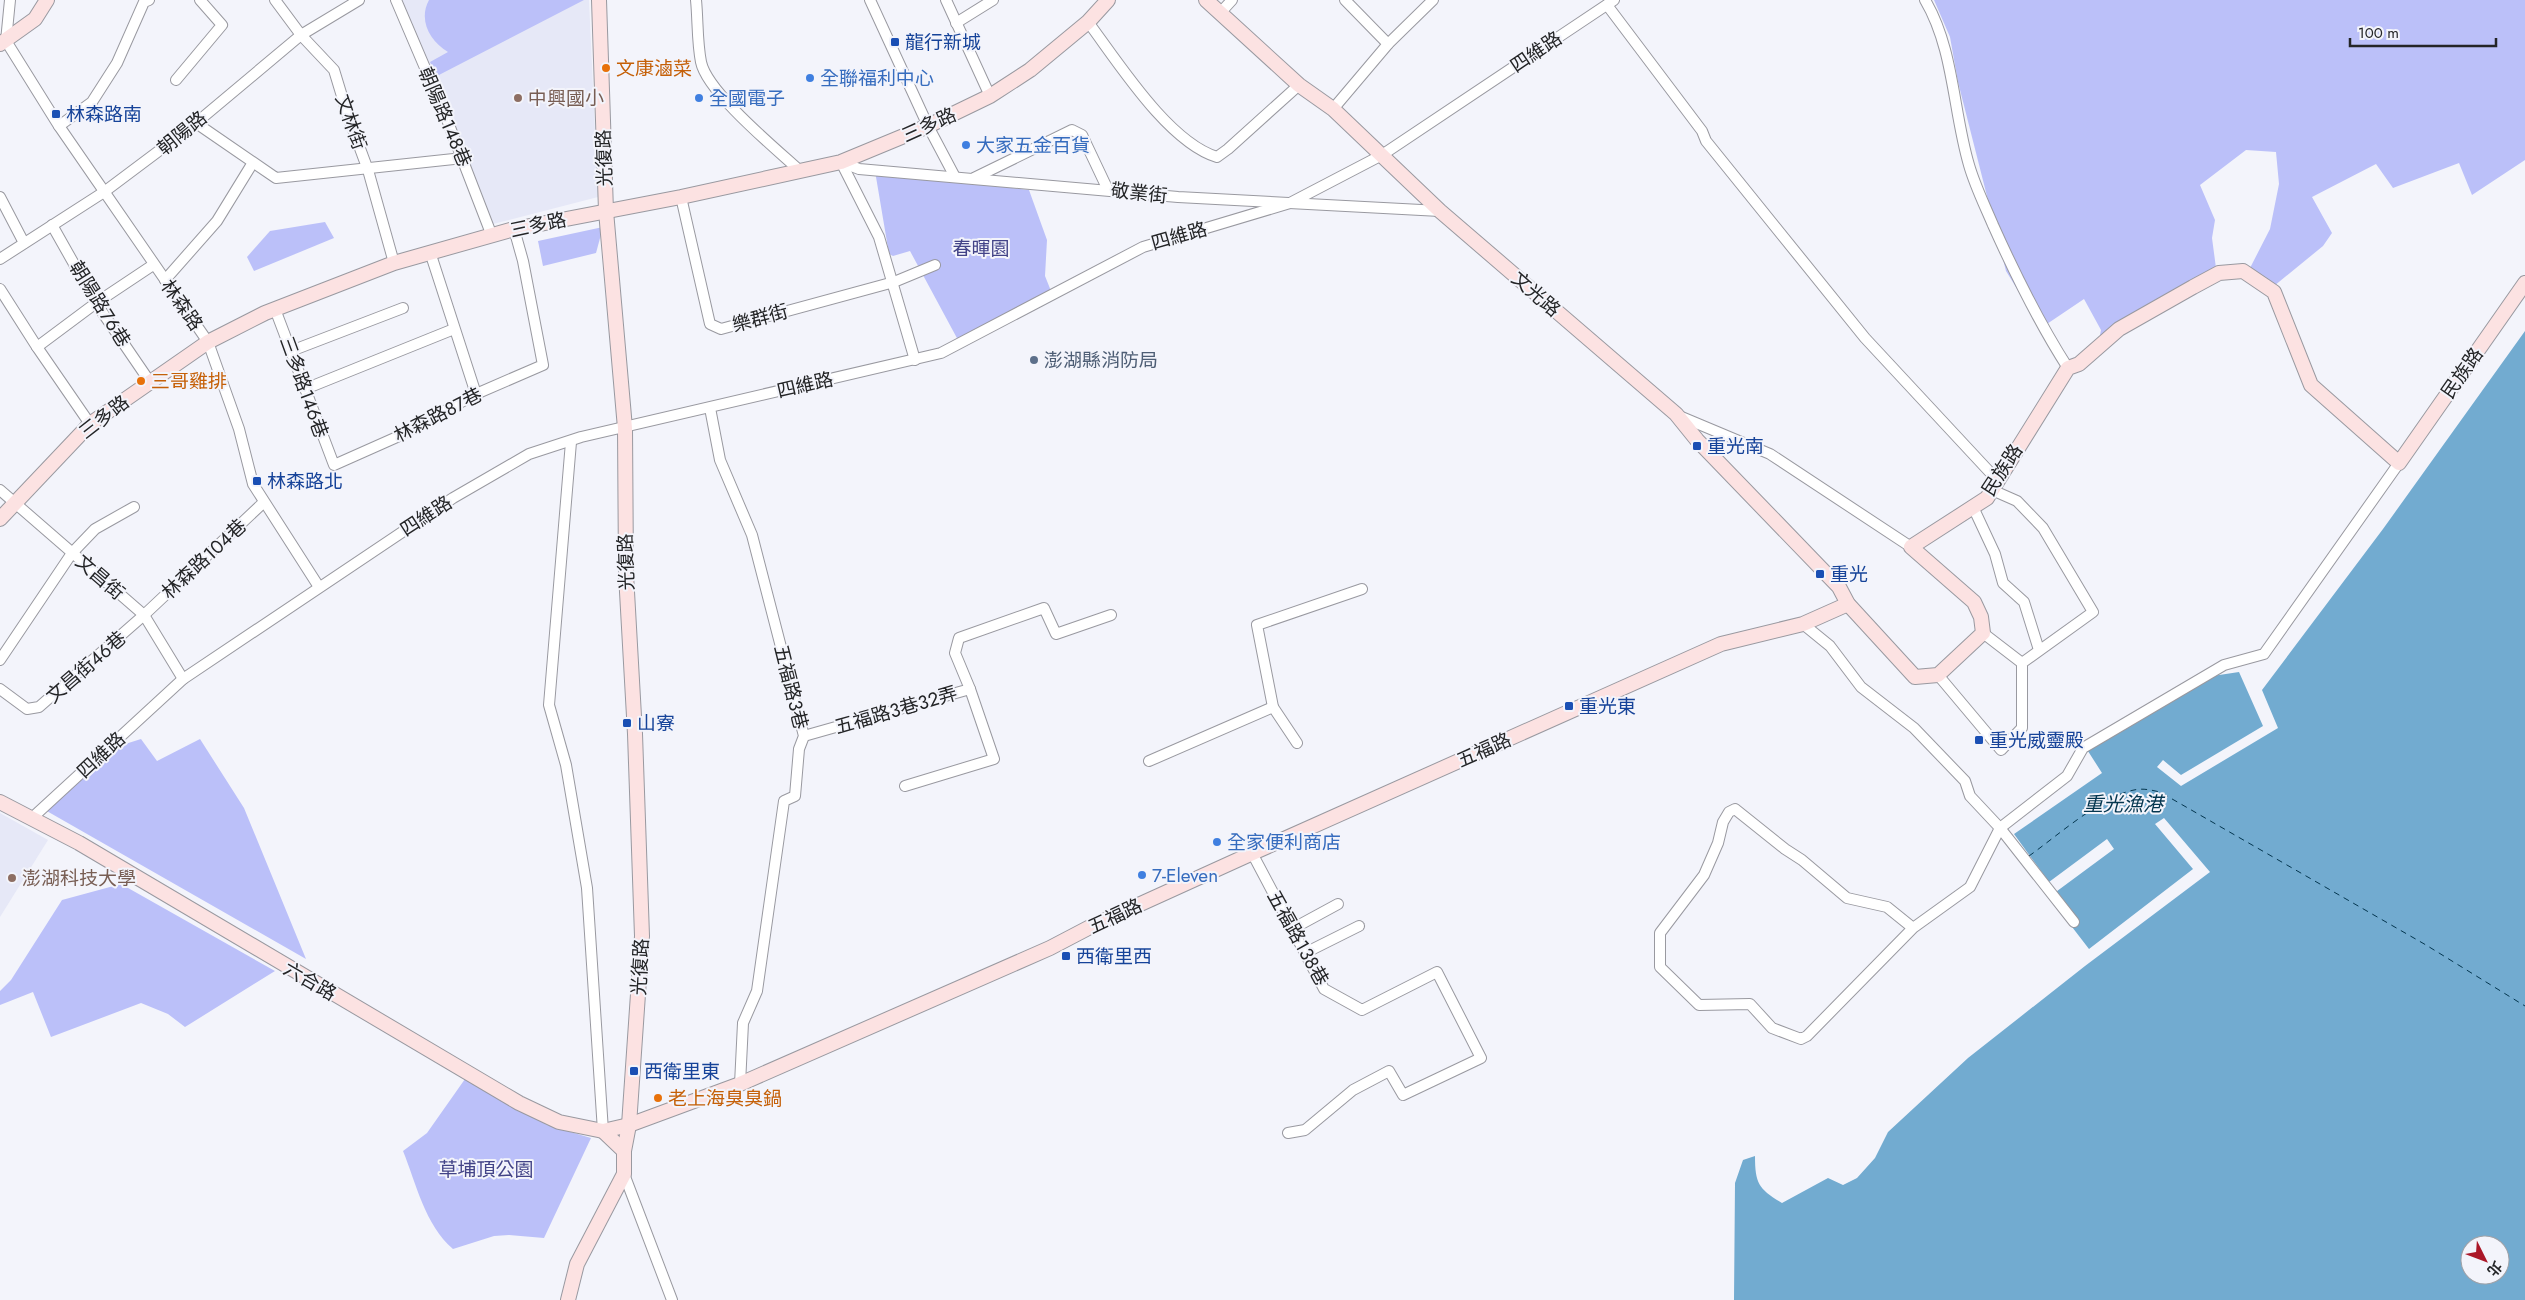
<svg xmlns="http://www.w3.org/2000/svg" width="2525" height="1300" font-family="Jost,'Noto Sans TC',sans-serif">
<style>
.built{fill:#e6e8f7}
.green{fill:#bbc0f9}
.water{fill:#72abd0;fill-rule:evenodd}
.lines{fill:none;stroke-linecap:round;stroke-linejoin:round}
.ferry{stroke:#04364f;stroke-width:1;stroke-dasharray:6 5;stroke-linecap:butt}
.street-casing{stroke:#9999a0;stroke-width:12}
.secondary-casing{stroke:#9999a0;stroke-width:16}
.street{stroke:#fff;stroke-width:10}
.secondary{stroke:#fce2e2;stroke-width:14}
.transit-dot{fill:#1a4fb4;stroke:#f3f4fb;stroke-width:2}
.food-dot{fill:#e8710a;stroke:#f3f4fb;stroke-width:2}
.shop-dot{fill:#3f7fe0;stroke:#f3f4fb;stroke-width:2}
.education-dot{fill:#8d6e63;stroke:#f3f4fb;stroke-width:2}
.service-dot{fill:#5c6f8a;stroke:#f3f4fb;stroke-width:2}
.labels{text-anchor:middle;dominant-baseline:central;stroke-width:4;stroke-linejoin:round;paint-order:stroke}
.transit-label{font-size:19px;fill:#164399;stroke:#f3f4fb;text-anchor:start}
.street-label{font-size:19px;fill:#242527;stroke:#f3f4fb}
.food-label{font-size:19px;fill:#c56008;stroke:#f3f4fb;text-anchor:start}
.shop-label{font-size:19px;fill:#366cbe;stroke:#f3f4fb;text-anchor:start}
.education-label{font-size:19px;fill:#785e54;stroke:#f3f4fb;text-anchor:start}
.park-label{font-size:19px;fill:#434488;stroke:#f3f4fb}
.service-label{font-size:19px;fill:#4e5e75;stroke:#f3f4fb;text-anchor:start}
.water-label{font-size:20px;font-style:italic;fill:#04364f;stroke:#f3f4fb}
</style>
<rect width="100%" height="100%" fill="#f3f4fb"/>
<g class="built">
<polygon points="402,0 589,0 598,197 493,224"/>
<polygon points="0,813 48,840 0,917"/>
</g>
<g class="green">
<path d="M429,0H584L437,76L430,62L448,52C430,41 418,20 429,0Z"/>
<polygon points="1934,0 2525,0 2525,160 2472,195 2459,163 2393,188 2376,164 2312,197 2332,233 2323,246 2274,286 2249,270 2270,229 2279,184 2276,152 2246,150 2200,185 2215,220 2212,238 2216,268 2098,346 2101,330 2084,299 2041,328 2006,271 1958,82 1950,37"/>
<polygon points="875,171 1029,190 1047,240 1045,276 1051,291 958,340 910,251 893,256 889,254"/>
<polygon points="325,222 334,238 254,271 247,257 270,231"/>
<polygon points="603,227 596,253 543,266 538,241"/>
<polygon points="141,739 157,761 200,739 244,808 306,959 45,810 119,746"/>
<polygon points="121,884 275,971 185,1027 168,1014 141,1003 51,1037 33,992 0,1005 0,991 11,980 62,900"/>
<path d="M465,1079L491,1092L547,1125L591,1138L544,1238L509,1235L494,1236L453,1249C425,1225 416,1183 403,1151L427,1133Z"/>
</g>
<path class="water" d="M2525,331V1300H1734L1735,1183L1743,1160L1755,1156C1755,1184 1759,1189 1782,1203L1828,1178L1843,1185L1857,1178L1875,1158L1888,1132L1968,1058L2085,966L2210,872L2164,818L2155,824L2193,869L2089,949L2049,897L2114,849L2107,839L2049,882L2014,834L2102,773L2086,748L2206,677L2239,672L2263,726L2181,775L2163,760L2157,767L2181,786L2278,728L2262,690L2383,529ZM2470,1245H2500V1275H2470Z"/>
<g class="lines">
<path class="ferry" d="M2029,856C2057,836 2102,796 2134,790C2143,788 2151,790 2160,792L2426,945L2525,1006"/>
<g class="street-casing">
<g id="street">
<polyline points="10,0 6,41 59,126 208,342 239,429 253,484 319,587"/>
<polyline points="275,0 301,35 334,70 348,116 368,170 394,263"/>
<polyline points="396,0 446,117 492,236"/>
<path d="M696,0C698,20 697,42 701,62C707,92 775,148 799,170"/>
<polyline points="870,0 928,126 955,177"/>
<polyline points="946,0 990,96"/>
<polyline points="1345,0 1388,44"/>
<path d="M1925,0C1954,49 1953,111 1969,165C1975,186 1985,206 1993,225C2015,274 2039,323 2068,368"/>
<polyline points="1607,5 1702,131 1706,141 1865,338 1998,481"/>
<polyline points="1221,12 1232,0"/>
<path d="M1088,22C1118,62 1168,142 1217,157L1228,149L1299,85"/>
<polyline points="956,23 993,0"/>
<polyline points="176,80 222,25 200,0"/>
<polyline points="1333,109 1388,44 1433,0"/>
<polyline points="196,123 276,178 463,158"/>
<polyline points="59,126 92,102 117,63 144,2 149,0"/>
<polyline points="841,162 859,169 1178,197 1440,211"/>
<polyline points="841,162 879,237 915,360"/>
<polyline points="974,178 1072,130 1082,135 1108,190"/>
<polyline points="0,197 24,243"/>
<polyline points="681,197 710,324 721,329 894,282 935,265"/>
<polyline points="52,225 96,303 150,382"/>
<polyline points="430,252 476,394"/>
<polyline points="0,259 104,192 196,123 301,35 359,0"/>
<polyline points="165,280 217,221 252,164"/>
<polyline points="0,289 37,347 90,424"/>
<polyline points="275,309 334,465 397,437 476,394 543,365 523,261 514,229"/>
<polyline points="37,347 96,303 153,265"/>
<polyline points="291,351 403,308"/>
<polyline points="305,389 454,329"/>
<polyline points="710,408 720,460 752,535 804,736 799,749 795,796 784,801 757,991 743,1023 740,1084"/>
<polyline points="1677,415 1770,454 1911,547"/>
<polyline points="571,442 549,705 566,765 587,888 603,1131"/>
<polyline points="0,490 144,615 183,679"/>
<polyline points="1973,507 1995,554 2003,583 2024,602 2039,650"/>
<polyline points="1803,624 1830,646 1861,687 1914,728 1965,781 1970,796 2000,828 2074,922"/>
<polyline points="1983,633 2022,663"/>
<polyline points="0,660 72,553 95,529 134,507"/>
<polyline points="1938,675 2001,750 2022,728 2022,663 2093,612 2043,528 2017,501 1992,490"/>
<polyline points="0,689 27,709 39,707 144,615 263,503"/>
<polyline points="804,736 970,689 955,653 959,638 1044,608 1056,634 1111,615"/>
<polyline points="1297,743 1273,707 1257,625 1362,589"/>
<polyline points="1149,761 1273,707"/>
<polyline points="905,786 994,759 970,689"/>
<polyline points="32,818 183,679 453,498 529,454 581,437 941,353 1143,247 1290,203 1382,155 1614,0"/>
<polyline points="1252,853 1324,989 1362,1010 1437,972 1481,1058 1403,1095 1389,1071 1353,1090 1305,1130 1288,1133"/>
<polyline points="1913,928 1887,907 1847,898 1802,860 1785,849 1735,809 1729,812 1723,822 1718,843 1704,875 1660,933 1660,967 1699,1005 1750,1004 1772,1028 1801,1039 1807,1036 1913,928 1970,887 2000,828 2067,776 2083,748 2224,665 2264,654 2399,463"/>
<polyline points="1292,929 1338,904"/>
<polyline points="1305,953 1359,926"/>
<polyline points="624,1174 672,1300"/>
</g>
</g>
<g class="secondary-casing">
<g id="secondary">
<polyline points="1206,0 1299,85 1333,109 1440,211 1676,414 1697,440 1839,587 1848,604 1915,677 1938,675 1983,633 1981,617 1974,602 1911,547 1987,498 2068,368 2079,364 2119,329 2193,287 2219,273 2243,271 2274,292 2311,385 2399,463 2525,283"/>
<polyline points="0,44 35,19 47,0"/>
<polyline points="0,519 90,424 208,342 265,313 394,263 514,229 681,197 841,162 928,126 990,96 1030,70 1088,22 1108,0"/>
<polyline points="0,802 79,843 519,1103 559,1122 603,1131 629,1125 740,1084 1050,948 1092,926 1255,852 1721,644 1803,624 1848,604"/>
<polyline points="603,1131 624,1151"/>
<polyline points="568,1300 577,1264 624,1174 624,1151 629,1125 642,936 635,734 626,574 625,428 606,211 599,0"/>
</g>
</g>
<use href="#street" class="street"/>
<use href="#secondary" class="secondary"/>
</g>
<g class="transit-dot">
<rect x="890" y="37" width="10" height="10" rx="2.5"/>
<rect x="51" y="109" width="10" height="10" rx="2.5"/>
<rect x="1692" y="441" width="10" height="10" rx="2.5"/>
<rect x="252" y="476" width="10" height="10" rx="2.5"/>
<rect x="1815" y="569" width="10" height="10" rx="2.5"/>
<rect x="1564" y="701" width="10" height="10" rx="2.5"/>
<rect x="622" y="718" width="10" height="10" rx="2.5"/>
<rect x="1974" y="735" width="10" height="10" rx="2.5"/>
<rect x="1061" y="951" width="10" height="10" rx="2.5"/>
<rect x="629" y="1066" width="10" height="10" rx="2.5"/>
</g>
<g class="food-dot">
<circle cx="606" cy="68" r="5"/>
<circle cx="141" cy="381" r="5"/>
<circle cx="658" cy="1098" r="5"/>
</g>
<g class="shop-dot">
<circle cx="810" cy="78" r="5"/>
<circle cx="699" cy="98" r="5"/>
<circle cx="966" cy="145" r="5"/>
<circle cx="1217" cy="842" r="5"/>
<circle cx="1142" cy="875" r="5"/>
</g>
<g class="education-dot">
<circle cx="518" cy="98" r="5"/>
<circle cx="12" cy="878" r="5"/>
</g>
<circle class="service-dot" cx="1034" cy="360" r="5"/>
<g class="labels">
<g class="transit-label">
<text x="905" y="42">龍行新城</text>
<text x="66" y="114">林森路南</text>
<text x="1707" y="446">重光南</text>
<text x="267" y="481">林森路北</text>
<text x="1830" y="574">重光</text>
<text x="1579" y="706">重光東</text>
<text x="637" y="723">山寮</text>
<text x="1989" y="740">重光威靈殿</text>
<text x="1076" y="956">西衛里西</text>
<text x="644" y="1071">西衛里東</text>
</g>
<g class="street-label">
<text transform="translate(1536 52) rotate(-34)">四維路</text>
<text transform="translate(445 117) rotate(67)">朝陽路148巷</text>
<text transform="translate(351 122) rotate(71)">文林街</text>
<text transform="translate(929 125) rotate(-24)">三多路</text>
<text transform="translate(182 133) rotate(-39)">朝陽路</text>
<text transform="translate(604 158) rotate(-92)">光復路</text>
<text transform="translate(1139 193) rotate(6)">敬業街</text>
<text transform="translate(538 225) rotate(-12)">三多路</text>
<text transform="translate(1179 236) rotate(-16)">四維路</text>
<text transform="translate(1536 294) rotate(41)">文光路</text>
<text transform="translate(100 304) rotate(58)">朝陽路76巷</text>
<text transform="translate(182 305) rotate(55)">林森路</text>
<text transform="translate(760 318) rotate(-15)">樂群街</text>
<text transform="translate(2462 373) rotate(-55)">民族路</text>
<text transform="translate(805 385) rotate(-13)">四維路</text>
<text transform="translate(304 387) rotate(70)">三多路146巷</text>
<text transform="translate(438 415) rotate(-27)">林森路87巷</text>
<text transform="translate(104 417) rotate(-38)">三多路</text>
<text transform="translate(2002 470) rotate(-57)">民族路</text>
<text transform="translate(426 516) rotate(-33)">四維路</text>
<text transform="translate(204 559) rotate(-43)">林森路104巷</text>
<text transform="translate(626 562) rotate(-92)">光復路</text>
<text transform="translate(100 577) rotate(41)">文昌街</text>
<text transform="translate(86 667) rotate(-41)">文昌街46巷</text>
<text transform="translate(791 687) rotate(76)">五福路3巷</text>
<text transform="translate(896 710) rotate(-16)">五福路3巷32弄</text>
<text transform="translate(1484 750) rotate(-24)">五福路</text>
<text transform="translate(101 755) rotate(-43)">四維路</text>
<text transform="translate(1115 916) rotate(-25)">五福路</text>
<text transform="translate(1298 938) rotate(61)">五福路138巷</text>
<text transform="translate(640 967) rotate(-87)">光復路</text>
<text transform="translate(310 981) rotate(30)">六合路</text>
</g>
<g class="food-label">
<text x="616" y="68">文康滷菜</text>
<text x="151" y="381">三哥雞排</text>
<text x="668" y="1098">老上海臭臭鍋</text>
</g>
<g class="shop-label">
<text x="820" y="78">全聯福利中心</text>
<text x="709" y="98">全國電子</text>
<text x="976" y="145">大家五金百貨</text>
<text x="1227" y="842">全家便利商店</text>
<text x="1152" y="875">7-Eleven</text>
</g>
<g class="education-label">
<text x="528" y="98">中興國小</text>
<text x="22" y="878">澎湖科技大學</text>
</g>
<g class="park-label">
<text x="981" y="248">春暉園</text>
<text x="486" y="1169">草埔頂公園</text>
</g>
<g class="service-label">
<text x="1044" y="360">澎湖縣消防局</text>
</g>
<g class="water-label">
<text x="2123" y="804">重光漁港</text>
</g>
</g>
<g transform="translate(2485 1260) rotate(132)"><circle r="24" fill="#f3f4fb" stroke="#a0a1a6"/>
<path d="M0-4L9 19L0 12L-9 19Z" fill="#ab1728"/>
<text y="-8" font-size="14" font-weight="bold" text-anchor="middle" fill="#242527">北</text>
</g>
<path d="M2350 38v8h146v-8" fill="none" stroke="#242527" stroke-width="2.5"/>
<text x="2358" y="38" font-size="15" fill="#242527" stroke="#f3f4fb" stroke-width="4" paint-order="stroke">100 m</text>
</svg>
